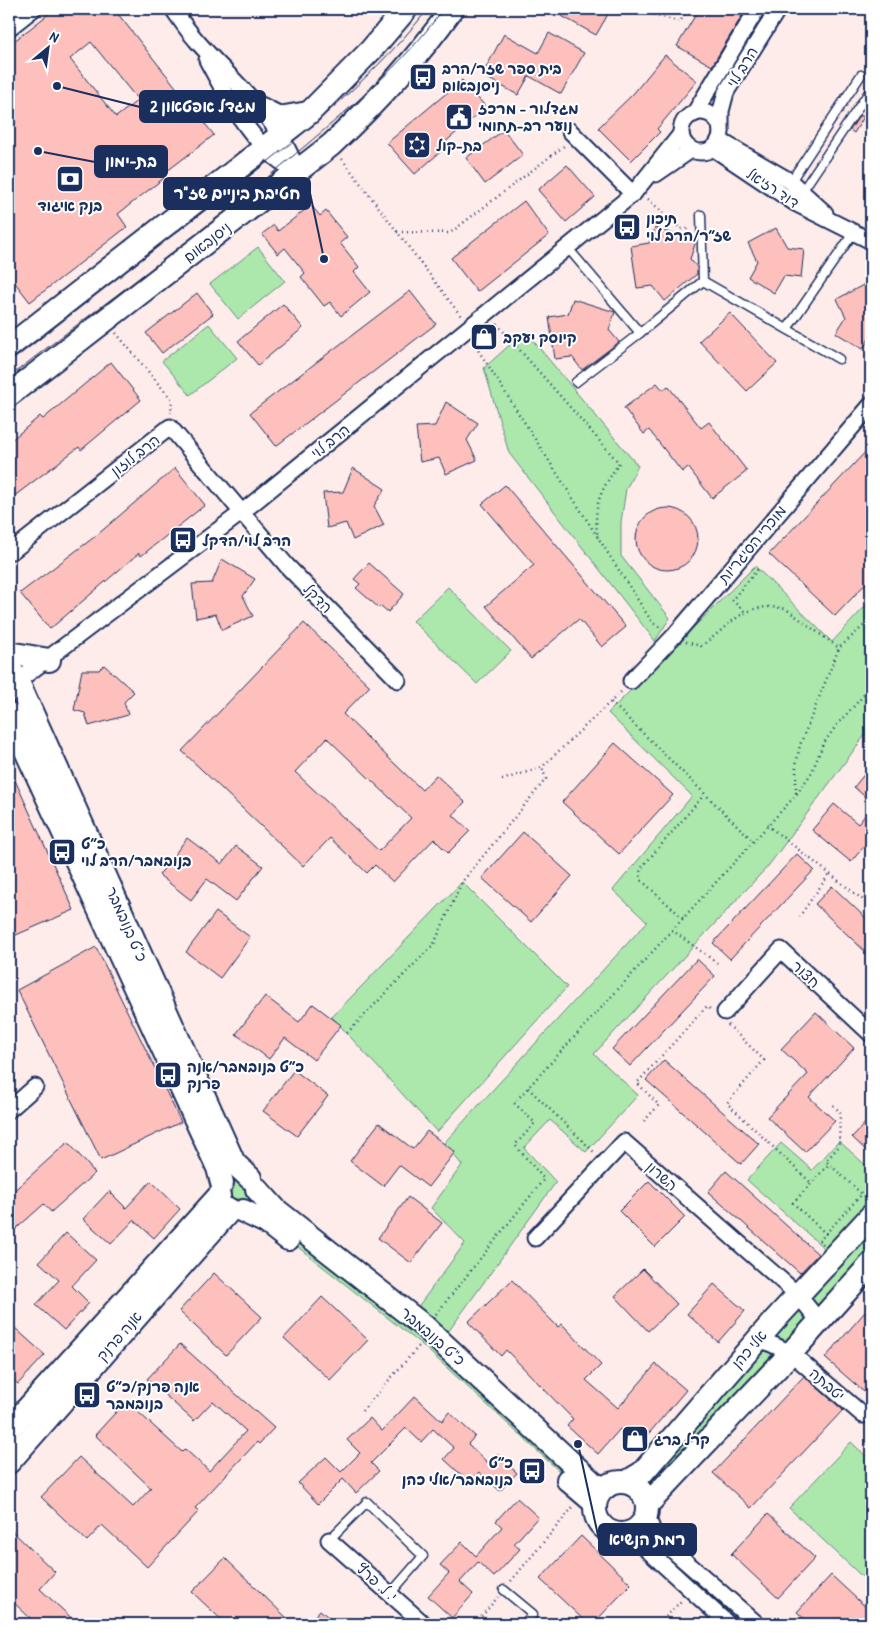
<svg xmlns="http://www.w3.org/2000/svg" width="880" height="1633" font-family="'Patrick Hand','Playpen Sans Hebrew',sans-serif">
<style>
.green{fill:#ace7ac;stroke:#648b85}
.building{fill:#fdc0bc;stroke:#1b2f5e;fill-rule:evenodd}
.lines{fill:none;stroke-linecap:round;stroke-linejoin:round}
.lane-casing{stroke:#1b2f5e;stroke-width:11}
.street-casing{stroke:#1b2f5e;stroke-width:19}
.secondary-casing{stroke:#1b2f5e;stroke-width:26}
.path{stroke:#1b2f5e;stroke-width:2.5;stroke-dasharray:1 4;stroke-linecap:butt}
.lane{stroke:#fff;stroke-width:8}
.street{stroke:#fff;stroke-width:15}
.secondary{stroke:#fff;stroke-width:22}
.tram{stroke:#1b2f5e;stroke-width:1}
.labels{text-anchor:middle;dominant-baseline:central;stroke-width:4;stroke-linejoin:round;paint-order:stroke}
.street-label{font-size:15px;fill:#1b2f5e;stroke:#fff}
.poi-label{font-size:15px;font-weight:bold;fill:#1b2f5e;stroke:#fff;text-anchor:start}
.leader{fill:none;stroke:#1b2f5e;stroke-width:2}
.callout-dot{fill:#1b2f5e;stroke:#fff;stroke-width:2}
.callout{fill:#1b2f5e;stroke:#1b2f5e;stroke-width:2}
.callout-label{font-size:16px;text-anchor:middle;font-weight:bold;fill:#fff}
</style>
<rect width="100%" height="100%" fill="#feeceb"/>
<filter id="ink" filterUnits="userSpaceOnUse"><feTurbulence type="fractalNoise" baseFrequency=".02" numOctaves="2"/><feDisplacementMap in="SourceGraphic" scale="10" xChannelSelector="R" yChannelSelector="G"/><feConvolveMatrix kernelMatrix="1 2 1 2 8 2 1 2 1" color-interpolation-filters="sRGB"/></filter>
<g filter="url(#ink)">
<g class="green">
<polygon points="258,247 285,281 238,319 210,284"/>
<polygon points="209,324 237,358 190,395 162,361"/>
<polygon points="525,331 638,466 626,489 621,522 621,556 670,618 655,641 509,453 484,368"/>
<polygon points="755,566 832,642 871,600 871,727 769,865 594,1054 638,1095 586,1152 550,1120 524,1148 556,1182 446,1335 417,1308 465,1243 431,1208 462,1165 444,1143 647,922 613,890 692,796 608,713"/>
<polygon points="448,587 511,651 477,684 413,621"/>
<polygon points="462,882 567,987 437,1132 332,1017"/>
<polygon points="839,1141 871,1170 871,1199 826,1250 747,1180 781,1143 812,1170"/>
<polygon points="236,1181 245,1182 252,1198 250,1202 229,1204 226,1190"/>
<polygon points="276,1210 594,1484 584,1494 421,1344 266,1222"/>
<polygon points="871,1216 871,1264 659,1490 642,1473"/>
<polygon points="851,1442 871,1461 871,1585 789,1508"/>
</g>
<g class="building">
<path d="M55,9H114L214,135L162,175L164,178L118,214L127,227L30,302L9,275V45ZM91,42L138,100L116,117L70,59Z"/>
<polygon points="549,9 611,9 596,35"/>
<polygon points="699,9 746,9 712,66 677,46"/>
<polygon points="549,33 584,53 561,94 529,76 518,95 482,75 504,34 538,53"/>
<polygon points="665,55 697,81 657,129 660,132 631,161 598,128 633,94"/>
<polygon points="462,80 486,107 443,144 446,147 415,174 387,143"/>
<polygon points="860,115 864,117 854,133 850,130"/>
<polygon points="504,130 523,155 485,184 466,158"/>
<polygon points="567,165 595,197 566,222 538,190"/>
<polygon points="524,201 549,235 477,292 451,258"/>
<polygon points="311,205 320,216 326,211 347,237 340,243 359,267 354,272 370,292 341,316 330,302 324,306 301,277 305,273 285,248 278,254 262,234 274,225 278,231"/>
<polygon points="655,228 696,241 690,259 697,267 697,274 665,301 653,286 637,288 631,246 649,243"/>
<polygon points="776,228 787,247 804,249 801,278 784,276 774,293 748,277 757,261 748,243"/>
<polygon points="865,284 871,295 871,335 863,349 836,333 846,317 837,299"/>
<polygon points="410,291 436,324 276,446 250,413"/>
<polygon points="197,293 213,314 162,353 146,333"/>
<polygon points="573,299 615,312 609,330 619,342 582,370 572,357 555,359 549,317 568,314"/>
<polygon points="283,304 303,328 258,365 238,341"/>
<polygon points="730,313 777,363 747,391 699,341"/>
<polygon points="111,362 141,400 81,450 79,447 9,500 9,442 40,416 43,419"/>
<polygon points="657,383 663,390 668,386 701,428 709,422 747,471 712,498 688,467 682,472 649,430 644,434 624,408"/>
<polygon points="446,402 478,423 467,440 477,460 446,474 439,458 420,462 416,427 435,426"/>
<polygon points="871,446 871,578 835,616 769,554"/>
<polygon points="175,468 205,505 141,556 139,553 50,629 20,593 97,535"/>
<polygon points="353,468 385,489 374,506 384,525 353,540 346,523 327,528 323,493 343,492"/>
<polygon points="505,485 626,627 602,647 579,619 531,659 486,606 534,565 482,504"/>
<circle cx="667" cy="539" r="31"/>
<polygon points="222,559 255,579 243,596 253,616 222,630 216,614 196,618 192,584 212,583"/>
<polygon points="369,563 404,594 388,612 381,606 379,608 356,588 360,584 354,579"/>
<path d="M304,623L370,686L343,714L422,790L436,775L465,802L453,815L470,831L448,853L434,839L393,882L375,865L367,873L330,838L303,866L182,751ZM327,738L411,818L379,851L295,772Z"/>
<polygon points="104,665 134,692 124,702 128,715 89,726 85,713 74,710 82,670 99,670"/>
<polygon points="615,743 673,795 619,854 562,802"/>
<polygon points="871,766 871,802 854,787"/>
<polygon points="9,767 74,910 9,938"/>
<polygon points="834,804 858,824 871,808 871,838 851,862 812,830"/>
<polygon points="523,832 572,876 531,922 482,878"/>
<polygon points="187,838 222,864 236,846 263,866 236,901 207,879 191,900 159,875"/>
<polygon points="797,854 814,870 730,959 713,943"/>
<polygon points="832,886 871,923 871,957 815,904"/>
<polygon points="216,912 250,937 220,978 186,952"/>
<polygon points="96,947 181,1122 101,1160 17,990"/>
<polygon points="697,959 715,976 630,1066 612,1049"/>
<polygon points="265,996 299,1022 313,1004 341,1025 314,1060 285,1038 269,1059 236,1034"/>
<polygon points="816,1012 854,1048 809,1097 835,1121 805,1152 767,1117 808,1074 781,1049"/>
<polygon points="664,1060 759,1144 741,1164 646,1080"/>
<polygon points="294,1070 328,1096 297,1136 263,1111"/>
<polygon points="871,1117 871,1155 852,1137"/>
<polygon points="379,1123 413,1149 427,1131 455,1152 428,1187 399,1165 383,1186 350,1161"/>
<polygon points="68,1142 95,1173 51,1212 44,1204 9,1235 9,1195"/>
<polygon points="726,1171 818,1254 800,1273 708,1192"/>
<polygon points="151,1181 180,1209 154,1238 134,1220 111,1244 83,1219 109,1191 126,1208"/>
<polygon points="649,1181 685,1217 655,1247 619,1211"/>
<polygon points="408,1197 442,1223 411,1263 378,1238"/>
<polygon points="66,1233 96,1260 72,1286 89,1303 64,1330 36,1305 59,1280 39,1262"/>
<polygon points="643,1269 677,1304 648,1331 615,1296"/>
<polygon points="214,1273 262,1317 226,1355 179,1311"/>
<polygon points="512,1280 558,1327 562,1324 601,1365 586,1380 618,1408 656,1364 686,1390 639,1445 620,1429 598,1454 567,1426 573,1419 506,1350 501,1356 468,1322"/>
<polygon points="714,1284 745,1311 718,1342 687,1314"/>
<polygon points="322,1297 368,1340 330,1380 284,1338"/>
<polygon points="871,1305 871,1398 825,1358"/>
<polygon points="15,1328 45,1355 18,1384 9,1376 9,1334"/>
<polygon points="180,1344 274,1428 259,1444 257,1442 195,1508 199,1511 147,1567 102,1525 87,1541 41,1497 79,1457 133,1507 151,1488 95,1435 126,1401 182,1452 185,1449 209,1471 246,1431 213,1401 194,1421 147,1379"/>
<polygon points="804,1376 843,1410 751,1508 713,1473"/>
<polygon points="415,1396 442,1421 449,1412 475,1436 468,1444 488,1463 497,1454 517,1473 500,1491 479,1472 469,1482 444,1459 454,1448 433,1429 421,1442 406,1428 371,1463 379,1471 356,1493 343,1479 318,1504 298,1483 326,1457 341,1472 360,1453 347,1440 370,1418 382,1431"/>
<polygon points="517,1498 538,1517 514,1544 520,1549 494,1577 478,1562 460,1582 473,1594 452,1618 428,1596 449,1573 440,1565 462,1542 476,1556 502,1527 496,1521"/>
<polygon points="768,1514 815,1558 778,1598 731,1554"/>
<polygon points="9,1528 55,1572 40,1589 78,1624 26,1624 31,1619 9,1598"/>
<polygon points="581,1536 631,1584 593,1624 588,1624 540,1579"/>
<polygon points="225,1558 293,1624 226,1624 192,1592"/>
<polygon points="831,1575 871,1612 871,1624 810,1624 797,1612"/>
<polygon points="320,1610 336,1624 308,1624"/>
</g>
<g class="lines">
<g class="lane-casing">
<g id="lane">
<polyline points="789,184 861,75"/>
<polyline points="801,193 871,89"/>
<polyline points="701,215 703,281"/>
<polyline points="567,247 640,333 703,281 839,359"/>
<polyline points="787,329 854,232"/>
<polyline points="576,382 640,333"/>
<polyline points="329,1540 367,1502 423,1556 390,1594"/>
<polyline points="504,1590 533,1614 524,1624"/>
</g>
</g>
<g class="street-casing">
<g id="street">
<path d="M173,9C180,19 187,30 196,40C231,81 281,118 297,172"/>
<polyline points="9,28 33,9"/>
<path d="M207,60C229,101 254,150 297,172"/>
<circle cx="701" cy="132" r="20"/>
<polyline points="694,114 757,9"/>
<polyline points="570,131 633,194"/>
<polyline points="721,131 721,111 726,92 778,9"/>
<polyline points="719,140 790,181 825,213"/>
<polyline points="713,148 795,203 871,241"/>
<polyline points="656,174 691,150"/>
<polyline points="12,551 170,427 287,566 398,680"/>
<polyline points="631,681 674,636 871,405"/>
<polyline points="10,687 241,513 633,194 681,134"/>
<polyline points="725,1012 781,950 871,1034"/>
<polyline points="9,1110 35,1087"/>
<polyline points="535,1238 624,1142 798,1295 819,1321"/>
<polyline points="758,1338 791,1353 863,1415"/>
<polyline points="647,1516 654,1534 757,1624"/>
<polyline points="625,1535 643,1546 728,1624"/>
<polyline points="329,1540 424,1624"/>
</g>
</g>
<g class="secondary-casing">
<g id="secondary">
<polyline points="257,107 279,118 308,113"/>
<polyline points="9,347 309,113 371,50 406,9"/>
<path d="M9,395L331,145C377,102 416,60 452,9"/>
<polyline points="9,653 49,660"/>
<polyline points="9,667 18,682 234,1163 250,1178"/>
<polyline points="9,714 218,1168 222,1183"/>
<polyline points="257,1189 276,1210 425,1327 594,1484 605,1488"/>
<polyline points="243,1211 266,1222 288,1239"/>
<polyline points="9,1429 219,1196"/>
<polyline points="9,1462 230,1210"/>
<polyline points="568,1480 595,1503"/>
<circle cx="621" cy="1508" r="26"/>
<polyline points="627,1482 642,1473 773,1322 871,1216"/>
<polyline points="648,1504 791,1353 871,1264"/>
</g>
</g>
<g class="path">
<polyline points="649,13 680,22 687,9"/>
<polyline points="342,159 461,316"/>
<polyline points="648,199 681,229 691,229"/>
<polyline points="397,232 450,233 564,146"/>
<path d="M497,324L619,463C601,491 592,504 598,538"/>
<polyline points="116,333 172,400 171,413"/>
<polyline points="473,342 652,622 662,629"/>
<polyline points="744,611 732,600 758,569"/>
<path d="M686,642L701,646C732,625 743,600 786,609L839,648"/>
<polyline points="611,702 753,841"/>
<polyline points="502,780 542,767 621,692"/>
<polyline points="796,793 796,765 800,745 839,648 871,619"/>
<polyline points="767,825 871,906"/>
<polyline points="799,917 830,873"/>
<polyline points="683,918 641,880 640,872 643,866 704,795"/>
<polyline points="672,930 717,963"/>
<polyline points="728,1025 764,1060 727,1103 811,1183"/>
<polyline points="347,1033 434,944 462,882 546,779 542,767"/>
<polyline points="528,1088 595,1153"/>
<polyline points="644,1121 659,1105 637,1083 707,1006 711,1010"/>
<polyline points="826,1234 793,1203 829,1164 826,1161 839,1146 840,1112 833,1105"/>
<polyline points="823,1244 819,1241 862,1194 829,1164"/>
<polyline points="436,1314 544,1179 515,1145 535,1123 514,1103 796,795 812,772 823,744 836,726 871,687"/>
<polyline points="362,1411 419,1346"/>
<polyline points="511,1581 573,1507"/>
<polyline points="475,1624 498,1597"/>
<polyline points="659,1624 682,1600"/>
</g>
<use href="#lane" class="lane"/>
<use href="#street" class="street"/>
<use href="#secondary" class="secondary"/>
<g class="tram">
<path d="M9,361C75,310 140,259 207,209C285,149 367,86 428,9"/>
<path d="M9,377C103,304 201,234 292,157C346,111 403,66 443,9"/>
</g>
</g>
</g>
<defs>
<g id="bus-square" transform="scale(1.4375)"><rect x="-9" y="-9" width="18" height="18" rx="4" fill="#1b2f5e" stroke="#fff"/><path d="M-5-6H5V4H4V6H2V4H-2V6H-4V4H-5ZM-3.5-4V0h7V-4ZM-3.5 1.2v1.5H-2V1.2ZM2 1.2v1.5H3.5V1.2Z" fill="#fff"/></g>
<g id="civic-square" transform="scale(1.4375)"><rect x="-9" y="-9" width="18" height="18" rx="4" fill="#1b2f5e" stroke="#fff"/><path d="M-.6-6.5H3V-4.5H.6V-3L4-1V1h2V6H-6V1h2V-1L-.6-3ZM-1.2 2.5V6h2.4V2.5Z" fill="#fff"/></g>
<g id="synagogue-square" transform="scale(1.4375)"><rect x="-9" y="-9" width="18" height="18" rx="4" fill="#1b2f5e" stroke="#fff"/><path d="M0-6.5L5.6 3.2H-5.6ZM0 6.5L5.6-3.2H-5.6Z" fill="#fff"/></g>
<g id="bank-square" transform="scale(1.4375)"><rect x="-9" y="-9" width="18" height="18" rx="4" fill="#1b2f5e" stroke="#fff"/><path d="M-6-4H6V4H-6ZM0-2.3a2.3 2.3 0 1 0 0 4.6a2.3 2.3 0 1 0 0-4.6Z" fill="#fff"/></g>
<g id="shop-square" transform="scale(1.4375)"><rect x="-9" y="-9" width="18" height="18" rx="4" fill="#1b2f5e" stroke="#fff"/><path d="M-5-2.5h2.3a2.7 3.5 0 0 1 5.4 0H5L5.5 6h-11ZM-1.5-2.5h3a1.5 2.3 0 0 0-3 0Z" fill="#fff"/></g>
</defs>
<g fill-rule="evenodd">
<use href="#bus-square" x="423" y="77"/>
<use href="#civic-square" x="459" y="117"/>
<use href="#synagogue-square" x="417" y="145"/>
<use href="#bank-square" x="70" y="179"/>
<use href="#bus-square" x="627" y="227"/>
<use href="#shop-square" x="484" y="337"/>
<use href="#bus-square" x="183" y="540"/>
<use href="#bus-square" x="62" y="852"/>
<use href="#bus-square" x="168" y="1075"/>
<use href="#bus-square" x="87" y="1395"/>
<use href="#shop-square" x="635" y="1439"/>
<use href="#bus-square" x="532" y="1471"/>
</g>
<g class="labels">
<g class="street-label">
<text transform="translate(742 67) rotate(-58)">הרב לוי</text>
<text transform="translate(773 188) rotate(33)">דוד רזיאל</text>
<text transform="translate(207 242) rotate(-38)">ניסנבאום</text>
<text transform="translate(330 441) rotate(-39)">הרב לוי</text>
<text transform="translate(135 455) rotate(-38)">הרב לוזון</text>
<text transform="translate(752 544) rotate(-50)">מוכרי הסיגריות</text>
<text transform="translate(318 598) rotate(46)">הדקל</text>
<text transform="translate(127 924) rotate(66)">כ"ט בנובמבר</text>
<text transform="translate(806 974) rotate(43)">חצור</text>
<text transform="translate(662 1176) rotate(41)">השרון</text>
<text transform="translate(119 1336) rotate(-49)">אנה פרנק</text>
<text transform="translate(433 1336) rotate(41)">כ"ט בנובמבר</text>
<text transform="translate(749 1349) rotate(-49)">אלי כהן</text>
<text transform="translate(827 1384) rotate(41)">יטבתה</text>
<text transform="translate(377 1582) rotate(42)">י. ל. פרץ</text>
</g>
<g class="poi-label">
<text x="442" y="68">בית ספר שזר/הרב<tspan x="442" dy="17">ניסנבאום</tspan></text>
<text x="478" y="108">מגדלור – מרכז<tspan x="478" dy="17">נוער רב-תחומי</tspan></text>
<text x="436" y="145">בת-קול</text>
<text x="70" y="205" text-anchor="middle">בנק איגוד</text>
<text x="646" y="218">תיכון<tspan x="646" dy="17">שז״ר/הרב לוי</tspan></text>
<text x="503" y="337">קיוסק יעקב</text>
<text x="202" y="540">הרב לוי/הדקל</text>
<text x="81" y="843">כ״ט<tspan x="81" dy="17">בנובמבר/הרב לוי</tspan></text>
<text x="187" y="1066">כ״ט בנובמבר/אנה<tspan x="187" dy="17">פרנק</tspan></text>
<text x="106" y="1386">אנה פרנק/כ״ט<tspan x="106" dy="17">בנובמבר</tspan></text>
<text x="654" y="1439">קרל ברג</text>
<text x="513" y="1462" text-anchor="end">כ״ט<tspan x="513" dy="17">בנובמבר/אלי כהן</tspan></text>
</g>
</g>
<path class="leader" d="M57 86L140 107M38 151L95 162M324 259L310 193M578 1444L599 1540"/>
<g class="callout-dot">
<circle cx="57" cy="86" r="5"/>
<circle cx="38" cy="151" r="5"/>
<circle cx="324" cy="259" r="5"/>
<circle cx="578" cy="1444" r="5"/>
</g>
<g class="callout">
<rect x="140" y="91" width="125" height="31" rx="5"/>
<rect x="95" y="146" width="72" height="31" rx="5"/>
<rect x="164" y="178" width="146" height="31" rx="5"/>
<rect x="599" y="1524" width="97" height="31" rx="5"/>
</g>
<g class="callout-label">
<text x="203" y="112">מגדל אפטאון 2</text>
<text x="131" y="167">בת-ימון</text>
<text x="237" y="199">חטיבת ביניים שז"ר</text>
<text x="647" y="1545">רמת הנשיא</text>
</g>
<rect width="880" height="1633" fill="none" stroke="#fff" stroke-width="30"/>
<rect x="15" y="15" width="850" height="1603" fill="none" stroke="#1b2f5e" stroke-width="2" filter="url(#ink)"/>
<g transform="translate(48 48) rotate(29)" stroke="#ffffff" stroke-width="4" paint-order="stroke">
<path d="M0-4L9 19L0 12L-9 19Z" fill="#1b2f5e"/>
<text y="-8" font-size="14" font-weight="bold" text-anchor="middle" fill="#1b2f5e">N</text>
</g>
</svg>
